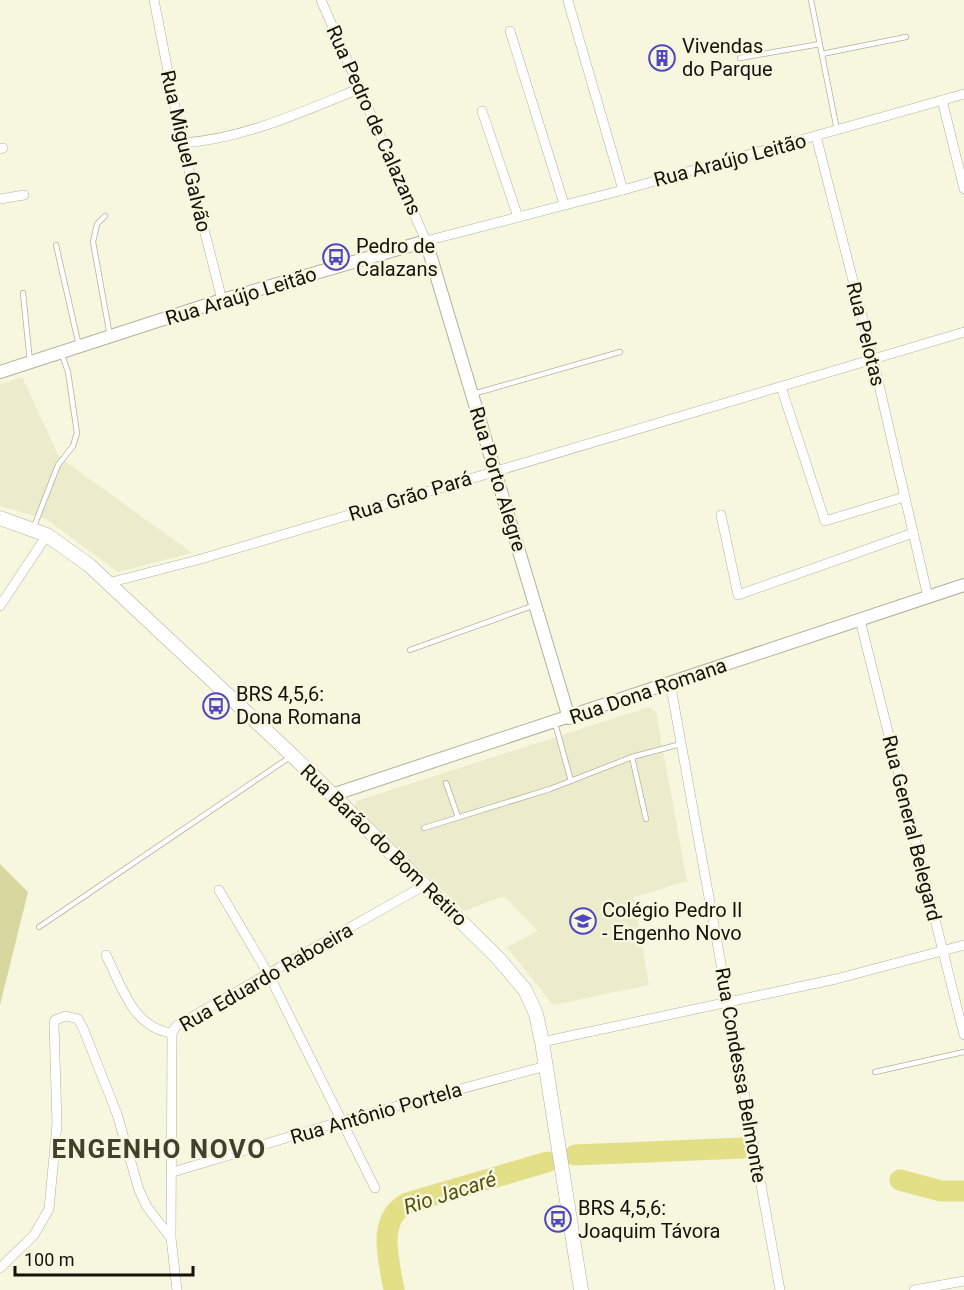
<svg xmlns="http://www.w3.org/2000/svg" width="964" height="1290" font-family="Roboto,sans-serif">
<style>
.built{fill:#ecebcc}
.green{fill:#d9d7a0}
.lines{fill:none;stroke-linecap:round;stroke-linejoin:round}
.river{stroke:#e3df87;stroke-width:21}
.service-casing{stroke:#b2b29c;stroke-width:6}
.minor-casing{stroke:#b2b29c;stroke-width:10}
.tertiary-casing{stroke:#b2b29c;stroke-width:14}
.secondary-casing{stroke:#b2b29c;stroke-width:15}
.service{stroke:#fff;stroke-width:4.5}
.minor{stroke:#fff;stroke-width:9}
.tertiary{stroke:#fff;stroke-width:12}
.secondary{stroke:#fff;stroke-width:14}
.labels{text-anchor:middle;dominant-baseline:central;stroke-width:5;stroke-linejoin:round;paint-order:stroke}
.poi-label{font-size:20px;fill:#13130b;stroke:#f7f6df;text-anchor:start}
.street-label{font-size:20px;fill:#13130b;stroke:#f7f6df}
.water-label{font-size:21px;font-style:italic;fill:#56520f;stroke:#f7f6df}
.district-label{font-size:26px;font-weight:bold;letter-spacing:1.5px;fill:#41402d;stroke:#f7f6df}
</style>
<rect width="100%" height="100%" fill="#f7f6df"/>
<g class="built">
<polygon points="22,377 59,457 192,553 118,572 46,519 0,506 0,384"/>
<polygon points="649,707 656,712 687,881 634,897 649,985 553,1005 507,947 538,931 504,896 464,911 354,807 357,801"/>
</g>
<polygon class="green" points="0,864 28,892 0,1005"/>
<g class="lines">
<g class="river">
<polyline points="575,1155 743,1148"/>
<polyline points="900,1180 941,1191 964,1191"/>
<path d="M394,1290C389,1260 376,1220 407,1203L547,1162"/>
</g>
<g class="service-casing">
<g id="service">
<polyline points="811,0 837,130"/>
<polyline points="822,54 906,37"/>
<polyline points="740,58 820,44"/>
<polyline points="105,216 97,224 93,242 110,336"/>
<polyline points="56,245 79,346"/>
<polyline points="23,293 30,362"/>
<polyline points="473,394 620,352"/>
<polyline points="33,529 58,465 73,446 77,433 68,372 61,352"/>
<polyline points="410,650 535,605"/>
<polyline points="555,723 571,781"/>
<polyline points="632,757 646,819"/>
<polyline points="446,783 458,817"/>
<polyline points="424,828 550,789 632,757 681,744"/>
<polyline points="39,927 290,757"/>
<polyline points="875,1072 964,1052"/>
</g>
</g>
<g class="minor-casing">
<g id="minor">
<polyline points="154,0 182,143 222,300"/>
<polyline points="321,0 426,241 623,190 964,94"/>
<polyline points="568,1 623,190"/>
<polyline points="510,31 564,204"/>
<polyline points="942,100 964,189"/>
<polyline points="482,111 518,217"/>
<polyline points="816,136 873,359 928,597"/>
<path d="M182,143C244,139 304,111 361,88"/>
<polyline points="0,149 3,148"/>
<polyline points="0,199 24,195"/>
<polyline points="781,387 825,521 904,497"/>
<polyline points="721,515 738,595 913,533"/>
<polyline points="108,583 201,559 964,332"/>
<polyline points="0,606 47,535"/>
<polyline points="860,620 964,1035"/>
<polyline points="670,682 780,1290"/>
<polyline points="219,890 269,975 375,1188"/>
<path d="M106,955C122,987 133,1028 172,1033"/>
<polyline points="172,1033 176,1026 425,885"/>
<polyline points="172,1033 171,1238 177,1290"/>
<polyline points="542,1042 836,979 964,945"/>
<polyline points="173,1172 342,1121 546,1066"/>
<polyline points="0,1268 34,1235 49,1209 57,1124 54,1024 55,1020 66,1016 78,1019 83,1028 117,1114 139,1190 147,1207 171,1238"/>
<polyline points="914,1290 964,1281"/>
</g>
</g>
<g class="tertiary-casing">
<g id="tertiary">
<polyline points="0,372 222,300 426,241 569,718"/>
<polyline points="332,795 964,585"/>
</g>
</g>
<g class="secondary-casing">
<polyline id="secondary" points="0,518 47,535 89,565 293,756 498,958 525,990 536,1014 542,1042 581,1290"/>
</g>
<use href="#service" class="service"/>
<use href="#minor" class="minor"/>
<use href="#tertiary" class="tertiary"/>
<use href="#secondary" class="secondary"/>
</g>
<defs>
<g id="building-ring" transform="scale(1.35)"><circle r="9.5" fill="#f7f6df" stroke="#4e47be" stroke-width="1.5"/><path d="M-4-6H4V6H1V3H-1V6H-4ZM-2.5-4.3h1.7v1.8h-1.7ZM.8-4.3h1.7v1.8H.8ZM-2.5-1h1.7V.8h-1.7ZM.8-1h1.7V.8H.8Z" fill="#4e47be"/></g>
<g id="bus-ring" transform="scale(1.35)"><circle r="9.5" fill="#f7f6df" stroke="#4e47be" stroke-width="1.5"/><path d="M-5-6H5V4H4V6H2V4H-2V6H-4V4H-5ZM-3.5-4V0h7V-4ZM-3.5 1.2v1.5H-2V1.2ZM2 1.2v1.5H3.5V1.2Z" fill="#4e47be"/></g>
<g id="school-ring" transform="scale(1.35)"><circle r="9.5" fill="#f7f6df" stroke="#4e47be" stroke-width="1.5"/><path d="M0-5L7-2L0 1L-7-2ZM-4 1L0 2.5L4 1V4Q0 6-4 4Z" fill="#4e47be"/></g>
</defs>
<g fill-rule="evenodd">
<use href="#building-ring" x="662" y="58"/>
<use href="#bus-ring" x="336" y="257"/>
<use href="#bus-ring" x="216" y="706"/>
<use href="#school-ring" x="583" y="921"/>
<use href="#bus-ring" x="558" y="1219"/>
</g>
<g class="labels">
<g class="poi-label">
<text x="682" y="46">Vivendas<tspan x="682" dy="23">do Parque</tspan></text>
<text x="356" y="246">Pedro de<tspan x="356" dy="23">Calazans</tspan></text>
<text x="236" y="694">BRS 4,5,6:<tspan x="236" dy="23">Dona Romana</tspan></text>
<text x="602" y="910">Colégio Pedro II<tspan x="602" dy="23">- Engenho Novo</tspan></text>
<text x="578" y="1208">BRS 4,5,6:<tspan x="578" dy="23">Joaquim Távora</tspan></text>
</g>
<g class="street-label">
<text transform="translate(374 120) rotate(66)">Rua Pedro de Calazans</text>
<text transform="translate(186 151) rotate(77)">Rua Miguel Galvão</text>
<text transform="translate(730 160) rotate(-15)">Rua Araújo Leitão</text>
<text transform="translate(241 296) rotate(-17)">Rua Araújo Leitão</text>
<text transform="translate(866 334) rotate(76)">Rua Pelotas</text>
<text transform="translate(498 479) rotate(73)">Rua Porto Alegre</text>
<text transform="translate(410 496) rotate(-17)">Rua Grão Pará</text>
<text transform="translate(648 691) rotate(-19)">Rua Dona Romana</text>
<text transform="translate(912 828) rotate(76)">Rua General Belegard</text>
<text transform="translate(384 845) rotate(44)">Rua Barão do Bom Retiro</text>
<text transform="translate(266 977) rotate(-30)">Rua Eduardo Raboeira</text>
<text transform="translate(741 1075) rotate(80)">Rua Condessa Belmonte</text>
<text transform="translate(376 1113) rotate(-16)">Rua Antônio Portela</text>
</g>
<g class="water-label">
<text transform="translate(450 1193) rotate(-18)">Rio Jacaré</text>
</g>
<g class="district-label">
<text x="159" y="1149">ENGENHO NOVO</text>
</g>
</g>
<path d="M15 1266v9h178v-9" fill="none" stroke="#13130b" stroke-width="3"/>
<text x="24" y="1266" font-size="18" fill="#13130b" stroke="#f7f6df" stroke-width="4.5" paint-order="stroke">100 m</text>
</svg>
